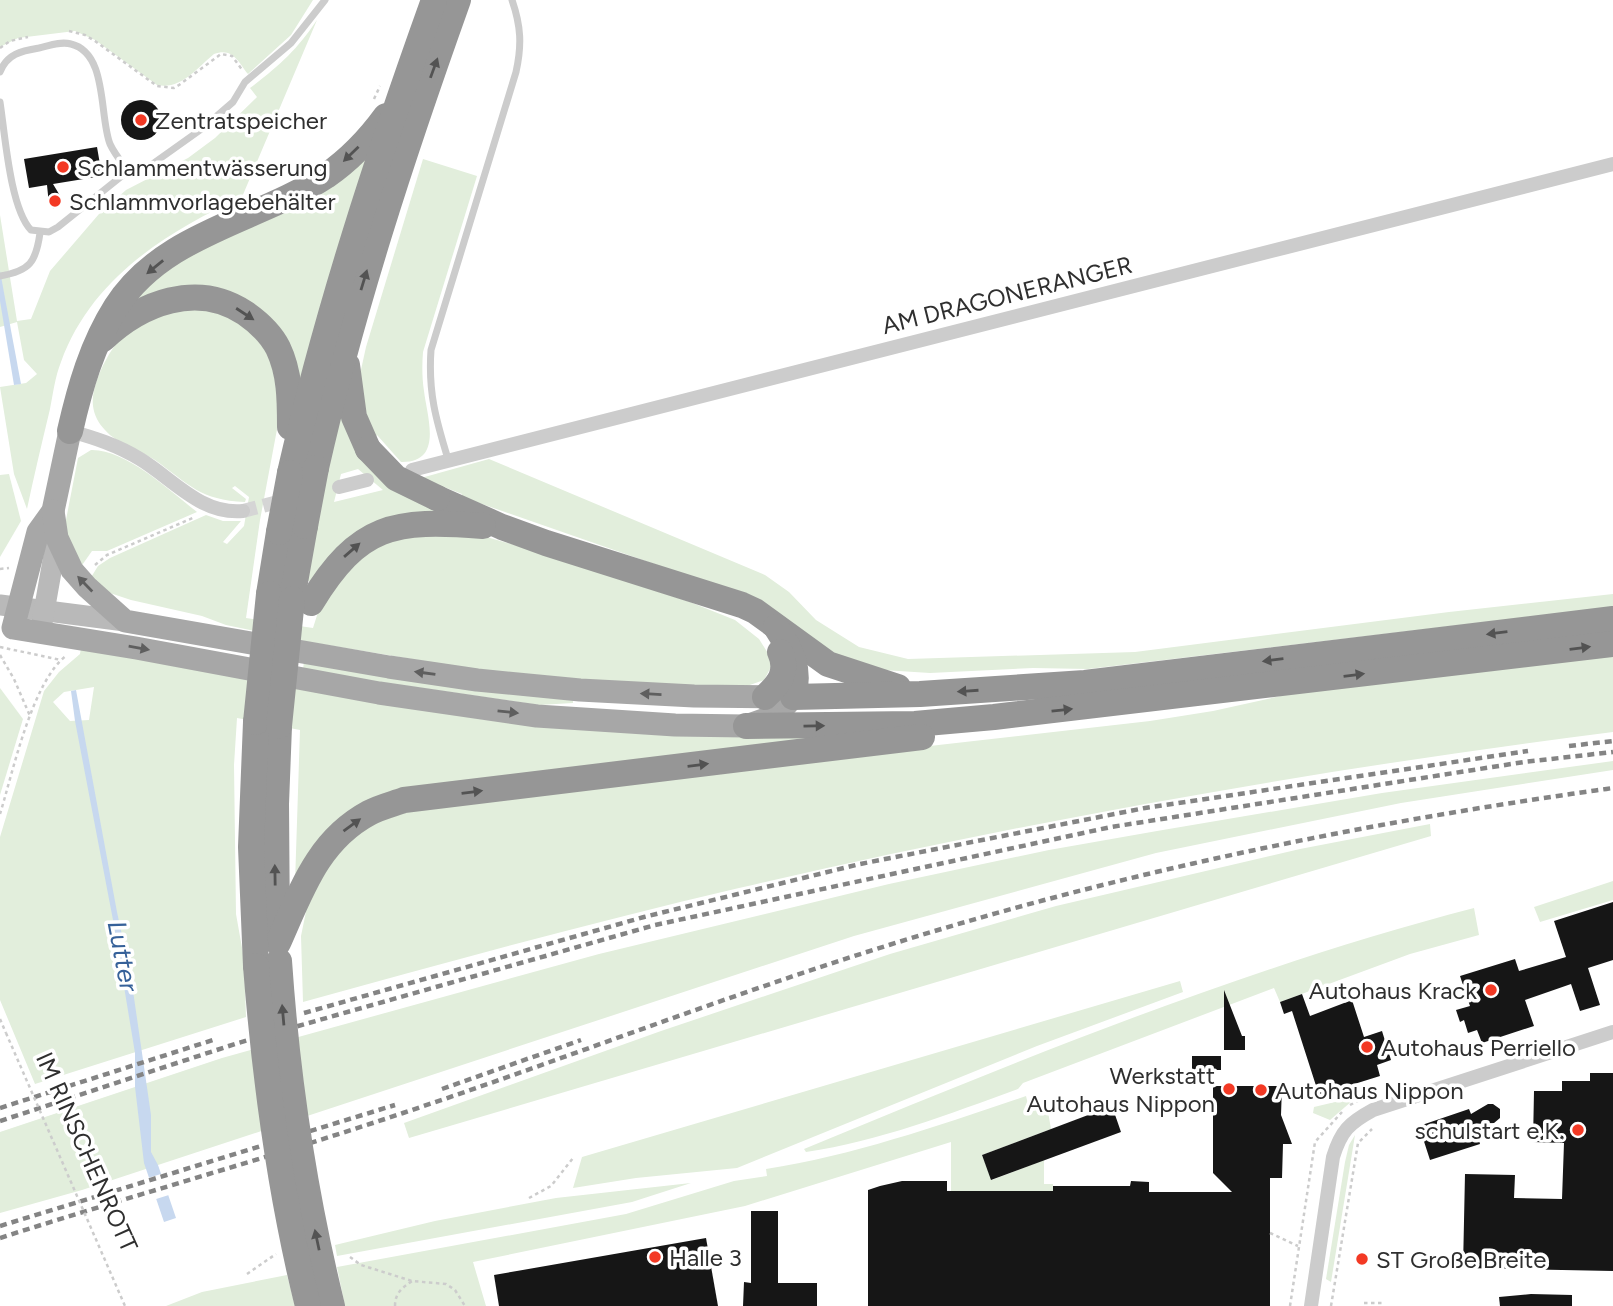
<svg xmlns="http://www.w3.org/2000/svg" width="1613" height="1306" font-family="Figtree,sans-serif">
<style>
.green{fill:#e2eedc;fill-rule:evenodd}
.water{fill:#c7d8ef}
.pier{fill:#fff}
.building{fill:#161616}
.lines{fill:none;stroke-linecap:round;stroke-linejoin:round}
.street-tunnel{stroke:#d5d5d5;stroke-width:14;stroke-dasharray:14 7;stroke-linecap:butt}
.path{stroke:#ccc;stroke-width:2.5;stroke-dasharray:3.5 3.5;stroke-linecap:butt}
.lane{stroke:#ccc;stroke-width:7}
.street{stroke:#ccc;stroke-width:14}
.secondary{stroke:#b9b9b9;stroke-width:21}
.primary{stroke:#a7a7a7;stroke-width:23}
.highway{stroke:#969696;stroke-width:26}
.rail{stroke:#848484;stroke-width:4.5;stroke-dasharray:7 5;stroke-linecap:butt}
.path-bridge{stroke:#ccc;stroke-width:2.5;stroke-dasharray:3.5 3.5;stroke-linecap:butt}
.highway-bridge{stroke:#969696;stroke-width:26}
.oneway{fill:#535353}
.oneway2{fill:#5f5f5f}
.poi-dot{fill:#f33924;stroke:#fff;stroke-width:2.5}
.labels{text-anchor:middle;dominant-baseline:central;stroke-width:7;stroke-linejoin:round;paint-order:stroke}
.poi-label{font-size:24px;fill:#2f2f2f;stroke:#fff;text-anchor:start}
.street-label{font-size:24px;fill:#2f2f2f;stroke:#fff}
.water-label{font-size:26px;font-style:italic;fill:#366199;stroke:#fff}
</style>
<rect width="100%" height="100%" fill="#fff"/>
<g class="green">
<path d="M0,0H313L291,35L248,74C238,61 232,47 214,54C197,68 181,90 157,85L95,40L75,31L18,38L0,47Z"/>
<path d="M317,20L242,197C166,232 91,279 61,362C55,377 53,394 50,409C42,442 34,476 27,509L14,474L0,387L26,383L37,374L24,360L17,322L0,327V215L17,321L31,319L50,271L99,214L126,190L188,158L215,138L257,97L250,88C279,66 296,51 317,20Z"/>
<polygon points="370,144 301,386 265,320 148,298 131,299 176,262"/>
<path d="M423,159L477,176L423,352C422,365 422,378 424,391C427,417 444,463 401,462L377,435L374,440L371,435L359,379L366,347Z"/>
<path d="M187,305L239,319L274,360L281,408L260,520L246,618L313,628L320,606L346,569L386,541L450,532L490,538L543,553L690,602L735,620L759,639L771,658V667L764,680L747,686L645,685L472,669L309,642L226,625L202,616L131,600L110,593L90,579L98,566L110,558L206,515L223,521H241L223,542L227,544L244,526L249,497L235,486L232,488L246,499L245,502C200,500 190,485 155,460C140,450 117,444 105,430C99,424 94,415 93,406C90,384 113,339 133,328C149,318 170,313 187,305Z"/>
<path d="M340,415L457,514H438L311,581H307L328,466ZM358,469L383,490L334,502L341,474Z"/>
<path d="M91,450C126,449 170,491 197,512L107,551H92L80,568L65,533V525L78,458Z"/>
<polygon points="489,459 765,575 789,592 816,620 859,647 908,659 1135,652 1449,612 1613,594 1613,607 1088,669 1033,668 930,673 883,670 836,656 680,573 462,497 462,494 421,478"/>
<polygon points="9,474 21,521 0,557 0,475"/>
<path d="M81,648L369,702L488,720L641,734L850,735L408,791L295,883L300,730L237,718L234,765L236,914L244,959L246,1017L35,1084L0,1000V837L44,691L59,672L80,654ZM94,687L89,720L70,721L53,702L64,692Z"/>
<path d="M1613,655V732C1320,769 1027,821 739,888C593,922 448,962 303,1002L301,936L310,892L324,866L368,825L398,812L815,759L1150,721L1213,711L1303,691Z"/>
<polygon points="304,660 573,700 573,703 539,705 303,671"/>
<polygon points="0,688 23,719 0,795"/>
<polygon points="1613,761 1613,770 1401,803 1156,853 854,936 82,1190 0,1213 0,1132 222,1058 599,954 889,884 1049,850 1157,831 1382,793"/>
<polygon points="1430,824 1431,836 409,1138 404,1123 661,1031 890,954 1056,906 1300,849"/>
<polygon points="1613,881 1613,900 1540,922 1534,907"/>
<path d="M1474,908L1479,935L1410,954L1280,1002L1274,988L1023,1083L1018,1089C949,1114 880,1141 806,1152L804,1149C1024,1058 1244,968 1474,908Z"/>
<polygon points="1180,981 1183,992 1037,1046 737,1168 636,1178 573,1188 582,1157"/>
<path d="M1026,1096L1030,1112L1047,1106L1051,1129L982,1155L992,1180L1044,1160V1184H1053V1191L951,1306V1142L745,1206L473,1262L486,1306H345L337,1267L626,1214L734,1181L767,1176L766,1169C855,1155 940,1125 1026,1096Z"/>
<polygon points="1352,1098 1352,1101 1330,1120 1313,1113 1314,1107"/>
<polygon points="1355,1135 1331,1282 1326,1279 1345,1162 1349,1145"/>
<polygon points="691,1183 632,1202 337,1256 335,1245 435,1221 556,1198"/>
<polygon points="287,1275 295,1306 166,1306 202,1292"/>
</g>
<g class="water">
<polygon points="0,271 21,384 14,385 0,301"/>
<polygon points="76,690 117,912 131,977 151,1115 151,1152 158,1165 176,1218 164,1222 144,1163 135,1087 135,1053 113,920 75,721 71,691"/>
</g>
<polygon class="pier" points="164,1173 172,1194 153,1200 145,1179"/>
<g class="building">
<circle cx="141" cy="120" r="20"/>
<polygon points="97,147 102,176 53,184 62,199 59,207 54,209 49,205 47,185 29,188 24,159"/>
<polygon points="1613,902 1613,960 1588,968 1600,1005 1580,1011 1571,984 1525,1000 1534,1026 1482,1043 1477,1030 1468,1033 1464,1020 1460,1022 1456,1010 1470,1006 1460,976 1515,959 1519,971 1566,957 1554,921"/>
<polygon points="1224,990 1242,1036 1245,1036 1245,1050 1224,1050"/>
<polygon points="1302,994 1310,1016 1352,1000 1364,1037 1382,1031 1391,1060 1377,1065 1380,1076 1319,1095 1292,1011 1284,1014 1280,1002"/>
<rect x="1192" y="1056" width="29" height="14"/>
<polygon points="1590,1073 1613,1073 1613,1271 1463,1268 1465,1174 1515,1175 1514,1198 1562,1199 1564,1143 1533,1142 1534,1091 1562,1091 1562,1081 1590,1081"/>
<polygon points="1213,1086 1282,1086 1281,1115 1292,1144 1283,1144 1282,1178 1270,1178 1270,1306 868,1306 868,1190 880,1186 902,1181 947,1181 947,1191 1053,1191 1053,1186 1130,1186 1131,1181 1149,1182 1149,1192 1232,1192 1213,1173"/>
<polygon points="1488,1104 1493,1104 1500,1109 1500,1118 1494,1123 1474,1124 1480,1144 1430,1160 1419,1126 1469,1109 1471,1114"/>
<polygon points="1112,1106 1121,1132 991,1180 982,1155"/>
<polygon points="751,1211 778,1211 778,1283 817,1283 817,1306 743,1306 744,1282 751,1283"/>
<polygon points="706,1238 718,1306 499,1306 494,1275"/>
<polygon points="1531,1294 1572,1295 1572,1306 1500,1306 1499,1297"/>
</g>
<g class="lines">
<polyline class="street-tunnel" points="243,511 289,499"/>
<g class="path">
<polyline points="69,31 85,35 95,41 157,86 174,88 179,85 221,54 232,56 243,71"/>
<polyline points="0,48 10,41 28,37"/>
<polyline points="374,99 380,86"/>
<polyline points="95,565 107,555 195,517"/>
<polyline points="0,569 9,568"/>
<polyline points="0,647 61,660"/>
<polyline points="0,655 14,679 30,716"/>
<path d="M0,814C13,772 32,681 67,655"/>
<polyline points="0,1019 6,1033"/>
<polyline points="1350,1105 1365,1097"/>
<polyline points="529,1198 551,1186 573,1158"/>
<polyline points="1270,1233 1298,1246"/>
<polyline points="350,1257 361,1265 412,1281 446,1284 455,1290 465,1306"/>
<polyline points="247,1274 276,1254"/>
<polyline points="1364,1303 1383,1303"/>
<path d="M395,1306C395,1293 402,1288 412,1281"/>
<polyline points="1290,1306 1315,1142 1342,1112"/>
<polyline points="1331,1306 1358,1143 1372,1129"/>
</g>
<g class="lane">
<path d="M0,72C7,54 21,51 39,48C48,46 60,41 71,44C108,53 99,116 110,144C114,153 122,163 128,171L58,227L49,232L31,230C10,208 5,134 0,102"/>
<polyline points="128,171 144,170 203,128 233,102 245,82 291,43 325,0"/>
<path d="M0,276C30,271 36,262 40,233"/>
<path d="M448,459C436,420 428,392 431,350L516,72C522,45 521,26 512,0"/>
</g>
<g class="street">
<path d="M70,431C95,438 117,445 140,459C173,479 201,515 243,511"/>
<polyline points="412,470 1613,164"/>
<polyline points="339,487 367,480"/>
<path d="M1311,1306L1333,1157C1341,1131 1349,1123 1373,1110L1613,1032"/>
</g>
<g class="secondary">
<polyline points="0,605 125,621"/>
<polyline points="42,623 57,538"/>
</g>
<g class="primary">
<polyline points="70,431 53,511 38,532 13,628 136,648 379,693 537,716 675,725 746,726 777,715 793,697"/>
<polyline points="53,511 57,538 72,570 87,587 125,621 389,667 477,680 580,690 694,696 781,697"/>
</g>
<g class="highway">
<path d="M103,339C141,303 197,281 245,313C258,322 271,334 278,348C290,373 290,400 290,427"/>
<polyline points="347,365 354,417 368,449"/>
<path d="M70,431C80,387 92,345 116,307C163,233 258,221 326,176C349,160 370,138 386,116"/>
<path d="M316,468C352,308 403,154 458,0"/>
<path d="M290,473C327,311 378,156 434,0"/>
<polyline points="437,498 502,527 546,543 742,605 755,611 828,664 898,687"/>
<polyline points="269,594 279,532"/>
<polyline points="292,599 305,526"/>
<path d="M311,603C359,524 394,519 483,526"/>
<path d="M776,627C791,650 801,669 793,697L920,694L1085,683L1613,619"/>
<path d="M765,697C779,684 789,672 780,652"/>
<polyline points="746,726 915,724 994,717 1613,644"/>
<polyline points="277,938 276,804 279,726"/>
<path d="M278,943C301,892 317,841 369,813C380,807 393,804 404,800L922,737"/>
<polyline points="256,966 251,847 256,722"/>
</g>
<g class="rail">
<polyline points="1569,746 1613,741"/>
<polyline points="304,1013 644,917 860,864 1145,808 1528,751"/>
<polyline points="442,1089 581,1040"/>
<polyline points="0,1108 213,1040"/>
<polyline points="0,1121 238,1043 655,925 1111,827 1524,762 1613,752"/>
<polyline points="0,1226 395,1105"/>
<path d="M0,1238C134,1195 269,1158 403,1113C565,1059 725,996 889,945C1125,871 1368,822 1613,788"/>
</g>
<polyline class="path-bridge" points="6,1033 125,1306"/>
<g class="highway-bridge">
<polyline points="368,449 396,478 437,498"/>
<polyline points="305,526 316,468"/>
<polyline points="279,532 290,473"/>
<polyline points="256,722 269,594"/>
<polyline points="279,726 292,599"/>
<path d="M279,961C287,1078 304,1192 332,1306"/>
<path d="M256,966C265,1081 280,1194 308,1306"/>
</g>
</g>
<defs><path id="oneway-solid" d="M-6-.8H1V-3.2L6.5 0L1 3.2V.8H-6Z" transform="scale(1.75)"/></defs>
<g class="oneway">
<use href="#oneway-solid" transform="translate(434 68) rotate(-70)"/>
<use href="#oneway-solid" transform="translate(351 154) rotate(136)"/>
<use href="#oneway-solid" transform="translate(155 267) rotate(141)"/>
<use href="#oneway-solid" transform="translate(364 280) rotate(-73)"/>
<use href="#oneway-solid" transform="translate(245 314) rotate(33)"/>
<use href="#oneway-solid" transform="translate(352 550) rotate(-41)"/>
<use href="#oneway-solid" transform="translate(1497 633) rotate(173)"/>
<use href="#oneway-solid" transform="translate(1580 648) rotate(-7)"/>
<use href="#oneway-solid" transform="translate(1273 660) rotate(173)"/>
<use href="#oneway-solid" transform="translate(1354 675) rotate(-7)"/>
<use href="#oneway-solid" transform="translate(968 691) rotate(176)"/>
<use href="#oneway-solid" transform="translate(1062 710) rotate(-6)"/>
<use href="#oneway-solid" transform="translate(814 726) rotate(-1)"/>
<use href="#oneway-solid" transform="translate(698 765) rotate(-7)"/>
<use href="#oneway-solid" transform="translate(472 792) rotate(-7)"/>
<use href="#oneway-solid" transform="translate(352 825) rotate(-36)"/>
<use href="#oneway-solid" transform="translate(275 875) rotate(-91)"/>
<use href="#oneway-solid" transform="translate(283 1015) rotate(-95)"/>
<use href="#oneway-solid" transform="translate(317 1240) rotate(-102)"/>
</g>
<g class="oneway2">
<use href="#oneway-solid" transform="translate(85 584) rotate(-134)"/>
<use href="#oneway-solid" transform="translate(139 648) rotate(10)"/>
<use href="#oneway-solid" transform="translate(425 673) rotate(-172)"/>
<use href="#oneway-solid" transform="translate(651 694) rotate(-177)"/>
<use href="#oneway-solid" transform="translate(508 712) rotate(6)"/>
</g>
<g class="poi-dot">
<circle cx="141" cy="120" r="7"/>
<circle cx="63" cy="167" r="7"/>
<circle cx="55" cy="201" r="7"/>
<circle cx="1491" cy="990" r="7"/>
<circle cx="1367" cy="1047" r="7"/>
<circle cx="1229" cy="1089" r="7"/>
<circle cx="1261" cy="1090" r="7"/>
<circle cx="1578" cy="1130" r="7"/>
<circle cx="655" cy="1257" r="7"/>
<circle cx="1362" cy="1259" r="7"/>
</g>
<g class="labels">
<g class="poi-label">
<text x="155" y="120">Zentratspeicher</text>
<text x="77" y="167">Schlammentwässerung</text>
<text x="69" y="201">Schlammvorlagebehälter</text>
<text x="1477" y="990" text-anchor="end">Autohaus Krack</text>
<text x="1381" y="1047">Autohaus Perriello</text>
<text x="1215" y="1075" text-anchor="end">Werkstatt<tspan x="1215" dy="28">Autohaus Nippon</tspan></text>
<text x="1275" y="1090">Autohaus Nippon</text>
<text x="1564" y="1130" text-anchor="end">schulstart e.K.</text>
<text x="669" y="1257">Halle 3</text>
<text x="1376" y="1259">ST Große Breite</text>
</g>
<g class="street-label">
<text transform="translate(1007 295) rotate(-14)">AM DRAGONERANGER</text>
<text transform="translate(87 1152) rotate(66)">IM RINSCHENROTT</text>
</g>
<g class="water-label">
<text transform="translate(123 956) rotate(79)">Lutter</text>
</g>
</g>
</svg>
